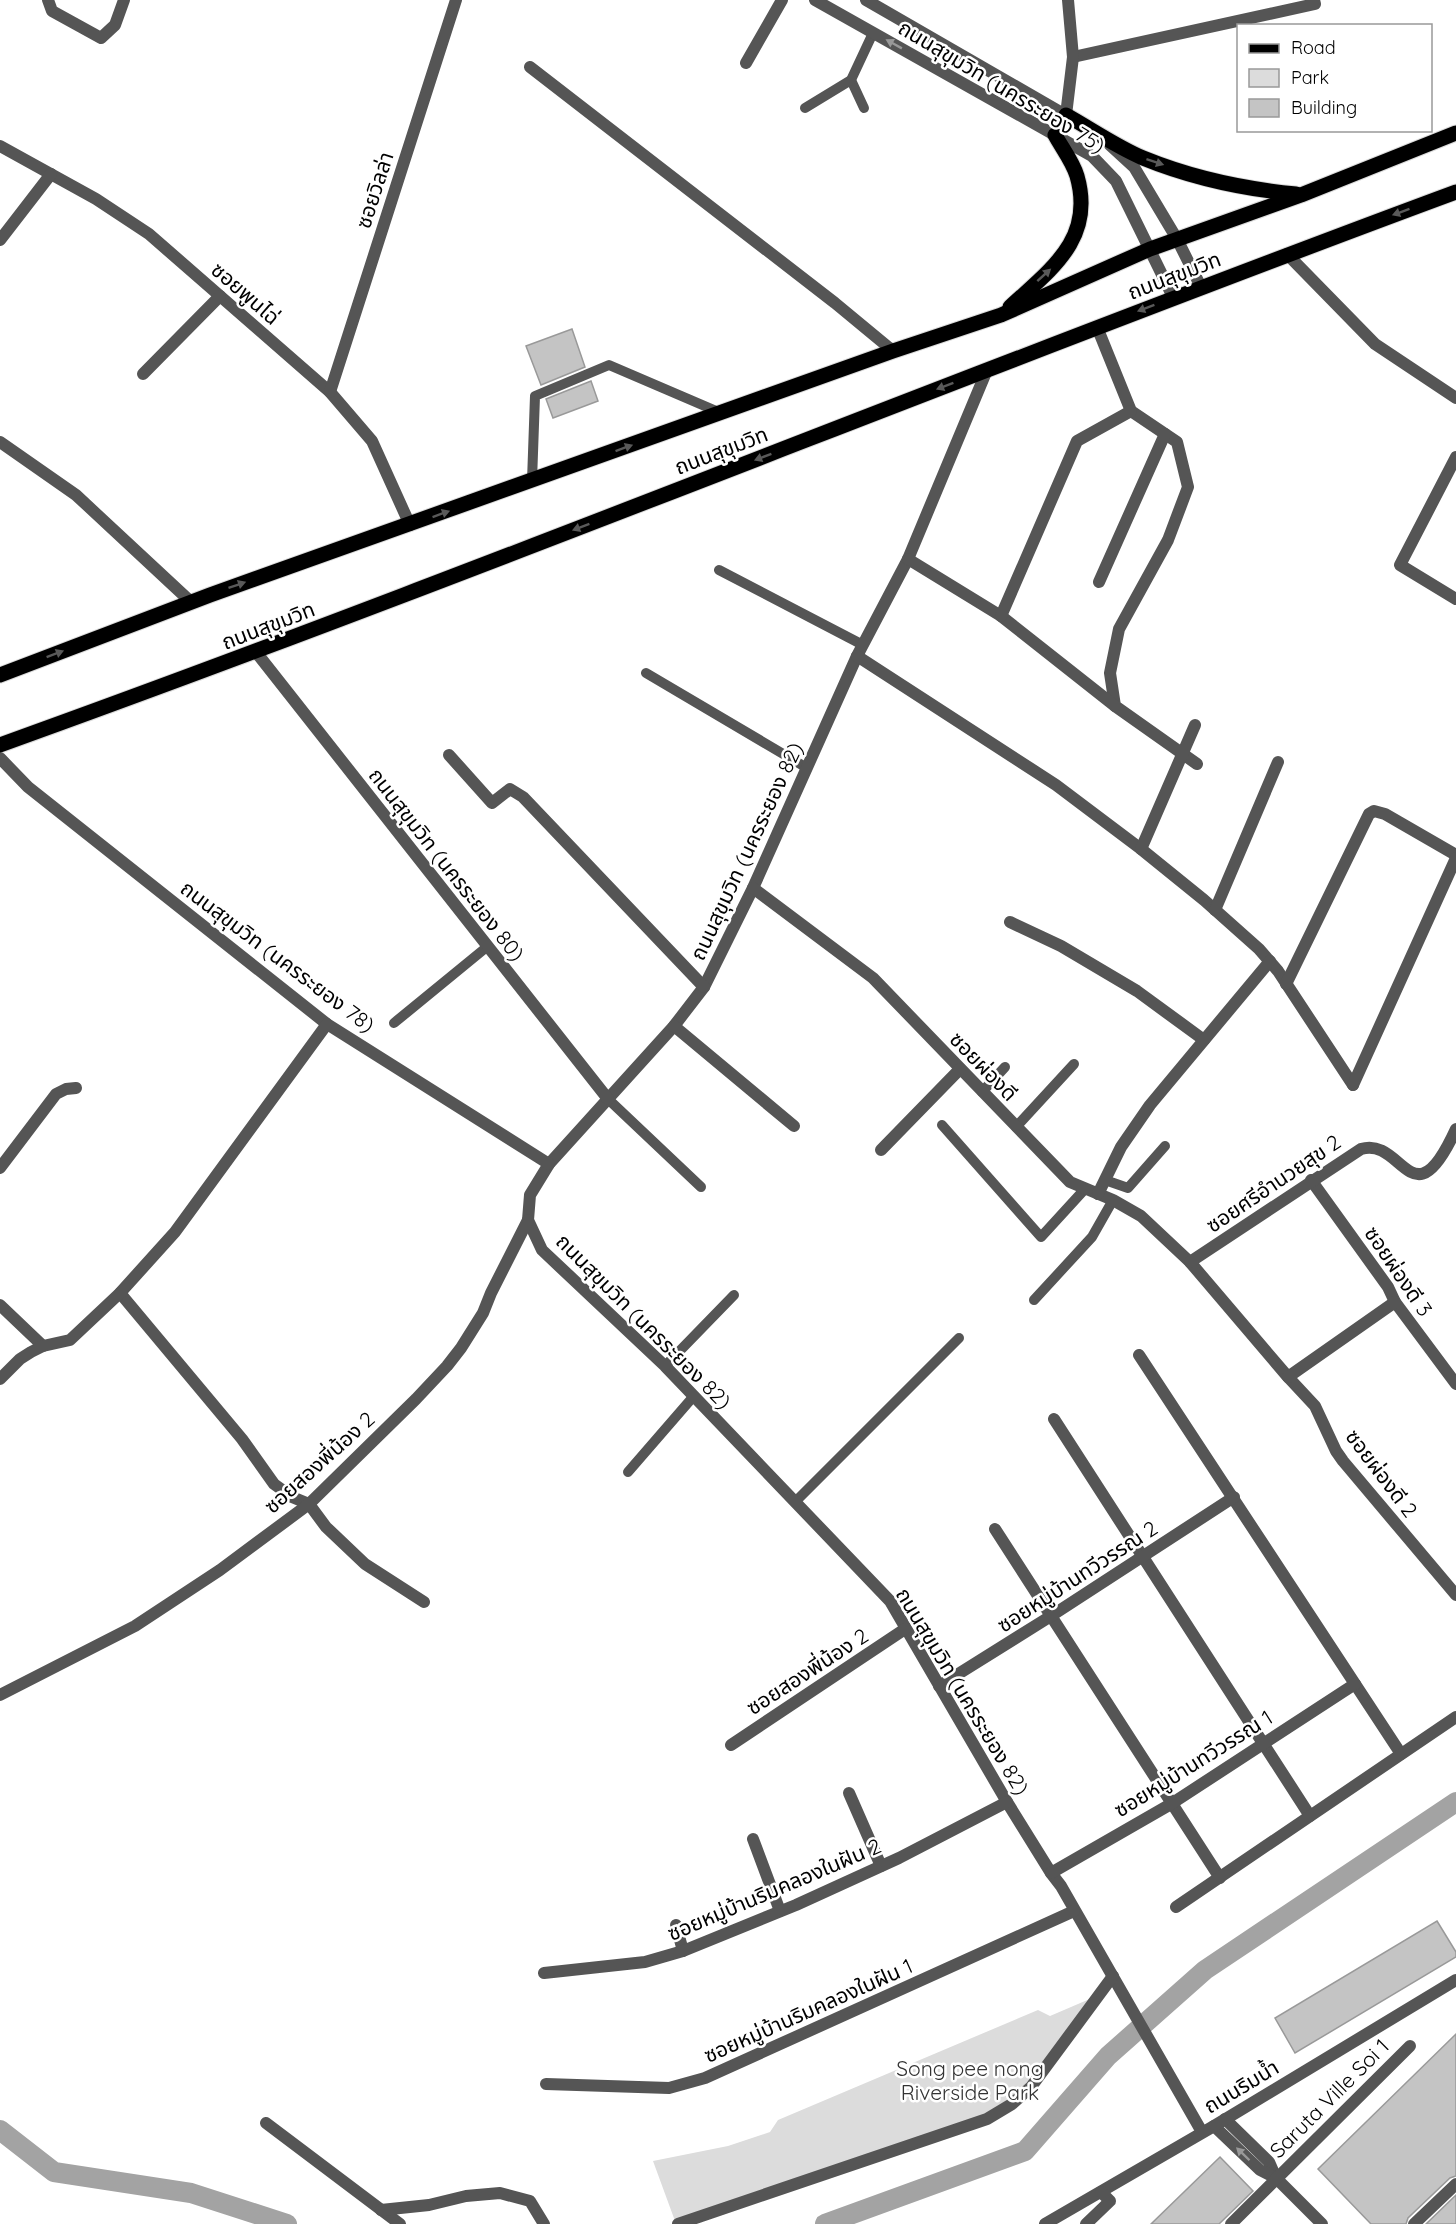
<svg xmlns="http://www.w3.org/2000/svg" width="1456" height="2224" font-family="Quicksand,'Noto Sans Thai',sans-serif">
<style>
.green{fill:#dcdcdc}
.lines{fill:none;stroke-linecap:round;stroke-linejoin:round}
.canal{stroke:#a3a3a3;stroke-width:20}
.building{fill:#c4c4c4;stroke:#999;stroke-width:1.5}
.primary-casing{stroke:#dbdbdb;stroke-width:17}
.service{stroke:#555;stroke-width:10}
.minor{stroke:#555;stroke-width:12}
.tertiary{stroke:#555;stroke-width:12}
.primary{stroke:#000;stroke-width:15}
.oneway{fill:#999}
.oneway2{fill:#595959}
.labels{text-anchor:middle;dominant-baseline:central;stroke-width:5;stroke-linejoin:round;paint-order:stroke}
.street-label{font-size:21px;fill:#000;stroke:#fff}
.park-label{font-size:21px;fill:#333;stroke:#fff}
</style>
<rect width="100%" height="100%" fill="#fff"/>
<polygon class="green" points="1092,1998 1027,2086 1011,2101 985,2115 675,2221 653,2161 728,2146 770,2132 778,2120 1038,2010 1050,2016"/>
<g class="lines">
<g class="canal">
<polyline points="0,2130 54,2172 191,2193 287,2224"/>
<polyline points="825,2224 1025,2151 1108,2056 1205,1970 1456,1802"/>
</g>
</g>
<g class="building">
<polygon points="572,329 585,367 541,385 526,346"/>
<polygon points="591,381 598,401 553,418 546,399"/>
<polygon points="1437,1921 1456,1952 1456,1957 1295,2053 1275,2018"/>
<polygon points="1456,2034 1456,2176 1450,2178 1408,2218 1406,2224 1371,2224 1318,2169"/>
<polygon points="1220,2157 1253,2191 1219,2224 1151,2224"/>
<polygon points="1456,2195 1456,2224 1426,2224"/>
</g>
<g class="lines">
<g class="primary-casing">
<g id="primary">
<path d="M1066,115C1091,129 1117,147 1143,158C1192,178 1244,189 1296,194"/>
<path d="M1010,307C1051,269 1095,239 1077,176C1073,162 1062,148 1055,135"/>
<polyline points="0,675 210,595 893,351 1001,315 1150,249 1301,195 1456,133"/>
<path d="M0,745C489,569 969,372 1456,192"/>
</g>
</g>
<g class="service">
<polyline points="851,80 864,108"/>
<polyline points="805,108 851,80 873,33"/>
<polyline points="532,481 535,396 609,365 721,413"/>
<polyline points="719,570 863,645"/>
<polyline points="646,673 807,768"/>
<polyline points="394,1023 488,946"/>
<polyline points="982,1092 1005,1067"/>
<polyline points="608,1099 701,1187"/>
<polyline points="942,1125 1041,1237 1084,1190"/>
<polyline points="1016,1127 1074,1064"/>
<polyline points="1105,1180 1128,1188 1165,1146"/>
<polyline points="1034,1300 1092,1237 1113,1200"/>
<polyline points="665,1366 734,1295"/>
<polyline points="628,1472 693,1397"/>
<polyline points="795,1502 959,1338"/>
</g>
<g class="minor">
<polyline points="48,0 52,11 101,38 115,25 124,0"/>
<polyline points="1073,57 1315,4 1314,0"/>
<polyline points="746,63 782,0"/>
<polyline points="530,67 835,303 893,351"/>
<polyline points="1066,115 1073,57 1068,0"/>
<polyline points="0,146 96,199 149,234 330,392 372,441 410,525"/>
<polyline points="0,240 51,174"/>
<polyline points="1287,254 1375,344 1456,398"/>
<polyline points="1097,327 1131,411 1177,442 1188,487 1168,540 1119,629 1110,673 1115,706 1197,764"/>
<polyline points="987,370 908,559 857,656 753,888 704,987 674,1026 549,1164 530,1195 528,1220 542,1250 665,1366 890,1601 1007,1802 1051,1873 1061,1886 1202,2132"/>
<polyline points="143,374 220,296"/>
<polyline points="330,392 456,0"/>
<polyline points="0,442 76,495 191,602"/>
<polyline points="1456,457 1400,565 1456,599"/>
<polyline points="908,559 1001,616 1115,706"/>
<polyline points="1099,582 1165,434"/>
<polyline points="1001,616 1077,441 1131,411"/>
<polyline points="256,652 608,1099"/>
<polyline points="857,656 1056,785 1141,849 1204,900 1259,949 1278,971 1353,1085"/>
<polyline points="449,755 492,803 510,789 523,797 704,987"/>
<polyline points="0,758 28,787 327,1024 549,1164"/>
<polyline points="1141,849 1195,725"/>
<polyline points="753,888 873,978 1070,1182 1113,1200 1141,1216 1190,1262 1288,1377 1315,1406 1336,1451 1343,1461 1456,1595"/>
<polyline points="1215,910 1278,762"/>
<polyline points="1010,922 1061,946 1137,991 1204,1040"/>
<polyline points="1286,984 1369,814 1374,811 1385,814 1456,855"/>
<polyline points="674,1026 794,1126"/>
<polyline points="1353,1085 1456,858"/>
<polyline points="881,1150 960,1069"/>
<polyline points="0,1168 56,1094 66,1089 76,1088"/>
<polyline points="1311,1180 1388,1287 1395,1302 1456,1384"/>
<polyline points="1098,1194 1121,1147 1150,1105 1270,961"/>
<path d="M1190,1262L1361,1149C1403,1136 1412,1225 1456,1129"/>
<polyline points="120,1293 242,1439 274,1484 292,1497 309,1504 326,1527 365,1564 424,1602"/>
<polyline points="0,1305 43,1346"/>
<polyline points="1139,1355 1401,1754"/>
<polyline points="1288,1377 1395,1302"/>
<polyline points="0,1379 20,1359 31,1352 43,1346 70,1340 120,1293 175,1232 327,1024"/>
<polyline points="1054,1419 1310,1816"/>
<polyline points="995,1529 1220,1878"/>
<polyline points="939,1686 1051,1616 1234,1497"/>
<polyline points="0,1695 135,1626 220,1570 309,1504 416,1399 447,1366 461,1348 483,1313 491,1293 528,1220"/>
<polyline points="731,1745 905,1629"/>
<polyline points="849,1793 881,1866"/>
<polyline points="753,1839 780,1911"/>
<polyline points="1051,1873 1171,1804 1355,1684"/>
<polyline points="1176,1907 1456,1717"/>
<polyline points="676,1925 683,1951"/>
<polyline points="544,1973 645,1962 683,1951 796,1905 899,1858 1007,1802"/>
<polyline points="546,2084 669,2088 705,2078 1074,1911"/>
<polyline points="1225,2119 1269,2162 1276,2178 1322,2224"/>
<polyline points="266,2123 400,2224"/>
<polyline points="1214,2126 1260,2170 1276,2178"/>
<polyline points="381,2210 429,2205 466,2196 500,2193 530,2201 544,2224"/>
<polyline points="678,2224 987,2119 1012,2104 1031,2087 1113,1976"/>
<polyline points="1045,2224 1214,2126 1456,1980"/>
<polyline points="1086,2224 1110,2201 1101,2192"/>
<polyline points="1231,2224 1410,2046"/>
<polyline points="1414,2224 1456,2184"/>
</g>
<g class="tertiary">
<polyline points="815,0 1092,156 1116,181 1173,297"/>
<polyline points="866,0 1074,120"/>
<polyline points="1110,145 1134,167 1177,239 1201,287"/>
</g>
<use href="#primary" class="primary"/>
</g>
<defs><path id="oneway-solid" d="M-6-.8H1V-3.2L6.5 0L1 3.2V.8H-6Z" transform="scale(1.5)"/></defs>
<g class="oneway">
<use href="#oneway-solid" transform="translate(894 44) rotate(-151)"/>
<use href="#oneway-solid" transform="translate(1243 2154) rotate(-136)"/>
</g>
<g class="oneway2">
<use href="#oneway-solid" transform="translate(1155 162) rotate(18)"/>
<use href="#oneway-solid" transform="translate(1401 212) rotate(160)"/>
<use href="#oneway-solid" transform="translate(1044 275) rotate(-42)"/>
<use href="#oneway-solid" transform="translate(1146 308) rotate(159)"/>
<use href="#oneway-solid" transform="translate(945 386) rotate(159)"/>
<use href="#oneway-solid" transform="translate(624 448) rotate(-20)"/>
<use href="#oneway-solid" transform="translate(763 457) rotate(159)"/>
<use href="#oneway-solid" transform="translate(441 514) rotate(-20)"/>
<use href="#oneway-solid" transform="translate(581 527) rotate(159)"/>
<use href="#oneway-solid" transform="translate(237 585) rotate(-19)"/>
<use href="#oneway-solid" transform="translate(55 654) rotate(-21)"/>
</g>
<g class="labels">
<g class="street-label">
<text transform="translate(1002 86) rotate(31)">ถนนสุขุมวิท (นครระยอง 75)</text>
<text transform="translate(374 190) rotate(-72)">ซอยวิลล่า</text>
<text transform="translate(1174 275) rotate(-21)">ถนนสุขุมวิท</text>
<text transform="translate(246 293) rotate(41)">ซอยพูนไฉ่</text>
<text transform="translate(721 450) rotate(-21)">ถนนสุขุมวิท</text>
<text transform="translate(268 625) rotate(-21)">ถนนสุขุมวิท</text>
<text transform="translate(746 851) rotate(-65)">ถนนสุขุมวิท (นครระยอง 82)</text>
<text transform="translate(447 864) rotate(52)">ถนนสุขุมวิท (นครระยอง 80)</text>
<text transform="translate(278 956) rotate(37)">ถนนสุขุมวิท (นครระยอง 78)</text>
<text transform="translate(984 1066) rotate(46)">ซอยผ่องดี</text>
<text transform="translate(1273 1183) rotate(-34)">ซอยศรีอำนวยสุข 2</text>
<text transform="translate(1399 1271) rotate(56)">ซอยผ่องดี 3</text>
<text transform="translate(644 1321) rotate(45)">ถนนสุขุมวิท (นครระยอง 82)</text>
<text transform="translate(319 1462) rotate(-42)">ซอยสองพี่น้อง 2</text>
<text transform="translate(1382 1473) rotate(53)">ซอยผ่องดี 2</text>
<text transform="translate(1077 1576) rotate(-33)">ซอยหมู่บ้านทวีวรรณ 2</text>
<text transform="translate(807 1671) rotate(-33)">ซอยสองพี่น้อง 2</text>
<text transform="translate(963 1691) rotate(59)">ถนนสุขุมวิท (นครระยอง 82)</text>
<text transform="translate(1193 1763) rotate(-32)">ซอยหมู่บ้านทวีวรรณ 1</text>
<text transform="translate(774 1889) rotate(-23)">ซอยหมู่บ้านริมคลองในฝัน 2</text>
<text transform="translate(808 2010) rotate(-24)">ซอยหมู่บ้านริมคลองในฝัน 1</text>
<text transform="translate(1241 2086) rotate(-31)">ถนนริมน้ำ</text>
<text transform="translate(1329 2098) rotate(-45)">Saruta Ville Soi 1</text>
</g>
<g class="park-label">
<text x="970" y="2068">Song pee nong<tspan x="970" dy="24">Riverside Park</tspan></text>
</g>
</g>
<rect x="1237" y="24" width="195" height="108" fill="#ffffff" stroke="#999999" stroke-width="1.5"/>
<rect x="1249" y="44" width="30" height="9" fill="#000000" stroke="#999999" stroke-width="1.5"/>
<text x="1291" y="54" font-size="18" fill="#000000">Road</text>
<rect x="1249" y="69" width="30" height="18" fill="#dcdcdc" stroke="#999999" stroke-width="1.5"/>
<text x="1291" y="84" font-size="18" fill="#000000">Park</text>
<rect x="1249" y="99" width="30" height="18" fill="#c4c4c4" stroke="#999999" stroke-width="1.5"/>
<text x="1291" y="114" font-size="18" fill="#000000">Building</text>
</svg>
